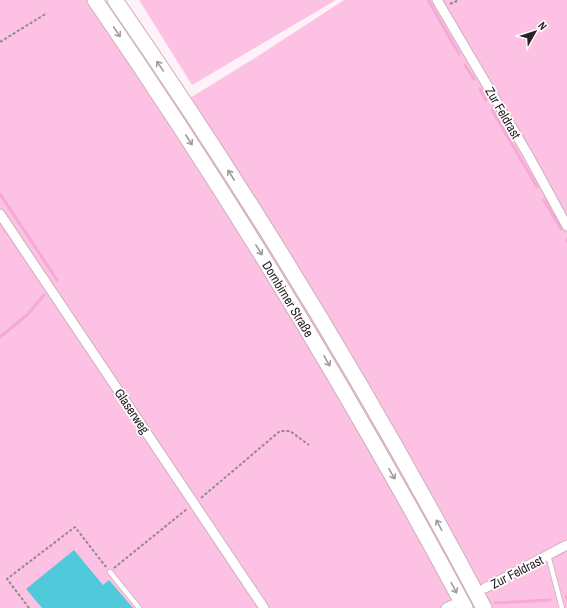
<svg xmlns="http://www.w3.org/2000/svg" width="567" height="608" font-family="'Archivo Narrow',sans-serif">
<style>
.green{fill:#fdc2e3}
.lines{fill:none;stroke-linecap:round;stroke-linejoin:round}
.stream{stroke:#f7a8d6;stroke-width:3}
.building{fill:#50cadb}
.service-casing{stroke:#ccafbf;stroke-width:6}
.minor-casing{stroke:#ccafbf;stroke-width:11}
.primary-casing{stroke:#ccafbf;stroke-width:17}
.path{stroke:#95898f;stroke-width:2;stroke-dasharray:3 2;stroke-linecap:butt}
.service{stroke:#fff;stroke-width:4.5}
.minor{stroke:#fff;stroke-width:9}
.primary{stroke:#fff;stroke-width:15}
.oneway{stroke:#a09b9e}
.labels{text-anchor:middle;dominant-baseline:central;stroke-width:3.5;stroke-linejoin:round;paint-order:stroke}
.street-label{font-size:13px;fill:#2c2127;stroke:#fff}
</style>
<rect width="100%" height="100%" fill="#fef2f8"/>
<g class="green">
<polygon points="0,0 95,0 177,106 258,56 344,0 567,0 567,608 0,608"/>
<polygon points="139,0 336,0 192,85"/>
</g>
<g class="lines">
<g class="stream">
<polyline points="428,0 459,54"/>
<polyline points="465,65 474,79"/>
<polyline points="480,89 486,100"/>
<polyline points="492,110 537,187"/>
<polyline points="0,194 57,280"/>
<polyline points="544,200 561,229"/>
<polyline points="567,240 567,241"/>
<polyline points="0,337 27,315 44,295"/>
<polyline points="566,597 567,597"/>
<polyline points="495,603 550,600"/>
</g>
</g>
<polygon class="building" points="74,550 103,585 109,580 133,608 42,608 26,589"/>
<g class="lines">
<g class="service-casing">
<g id="service">
<polyline points="548,555 562,608"/>
<polyline points="110,572 139,608"/>
</g>
</g>
<g class="minor-casing">
<g id="minor">
<polyline points="437,0 527,153 567,226"/>
<polyline points="0,214 264,608"/>
<polyline points="485,588 567,545"/>
<polyline points="446,608 452,605"/>
</g>
</g>
<g class="primary-casing">
<g id="primary">
<path id="s1" d="M95,0C230,196 353,399 465,608"/>
<path d="M115,0C250,195 373,398 484,608"/>
</g>
</g>
<g class="path">
<polyline points="450,4 459,0"/>
<polyline points="0,42 47,13"/>
<polyline points="201,498 280,431 290,431 309,445"/>
<polyline points="114,568 187,509"/>
<polyline points="29,608 7,579 75,527 106,567"/>
</g>
<use href="#service" class="service"/>
<use href="#minor" class="minor"/>
<use href="#primary" class="primary"/>
</g>
<defs><path id="oneway-shaft" d="M-6 0H5M1.5-3L5.5 0L1.5 3" fill="none" stroke-width="1.6" stroke-linecap="round" stroke-linejoin="round"/></defs>
<g class="oneway">
<use href="#oneway-shaft" transform="translate(117 32) rotate(56)"/>
<use href="#oneway-shaft" transform="translate(160 66) rotate(-124)"/>
<use href="#oneway-shaft" transform="translate(189 140) rotate(57)"/>
<use href="#oneway-shaft" transform="translate(231 175) rotate(-123)"/>
<use href="#oneway-shaft" transform="translate(259 250) rotate(58)"/>
<use href="#oneway-shaft" transform="translate(327 361) rotate(60)"/>
<use href="#oneway-shaft" transform="translate(392 474) rotate(60)"/>
<use href="#oneway-shaft" transform="translate(439 525) rotate(-118)"/>
<use href="#oneway-shaft" transform="translate(454 588) rotate(62)"/>
</g>
<g class="labels">
<g class="street-label">
<text transform="translate(503 113) rotate(60)">Zur Feldrast</text>
<text stroke="none"><textPath href="#s1" startOffset="356">Dornbirner Straße</textPath></text>
<text transform="translate(132 411) rotate(56)">Glaserweg</text>
<text transform="translate(517 572) rotate(-27)">Zur Feldrast</text>
</g>
</g>
<g transform="translate(535 32) rotate(51)" stroke="#ffffff" stroke-width="3" paint-order="stroke">
<path d="M0-3L7 15L0 10L-7 15Z" fill="#2c2127"/>
<text y="-6" font-size="11" font-weight="bold" text-anchor="middle" fill="#2c2127">N</text>
</g>
</svg>
